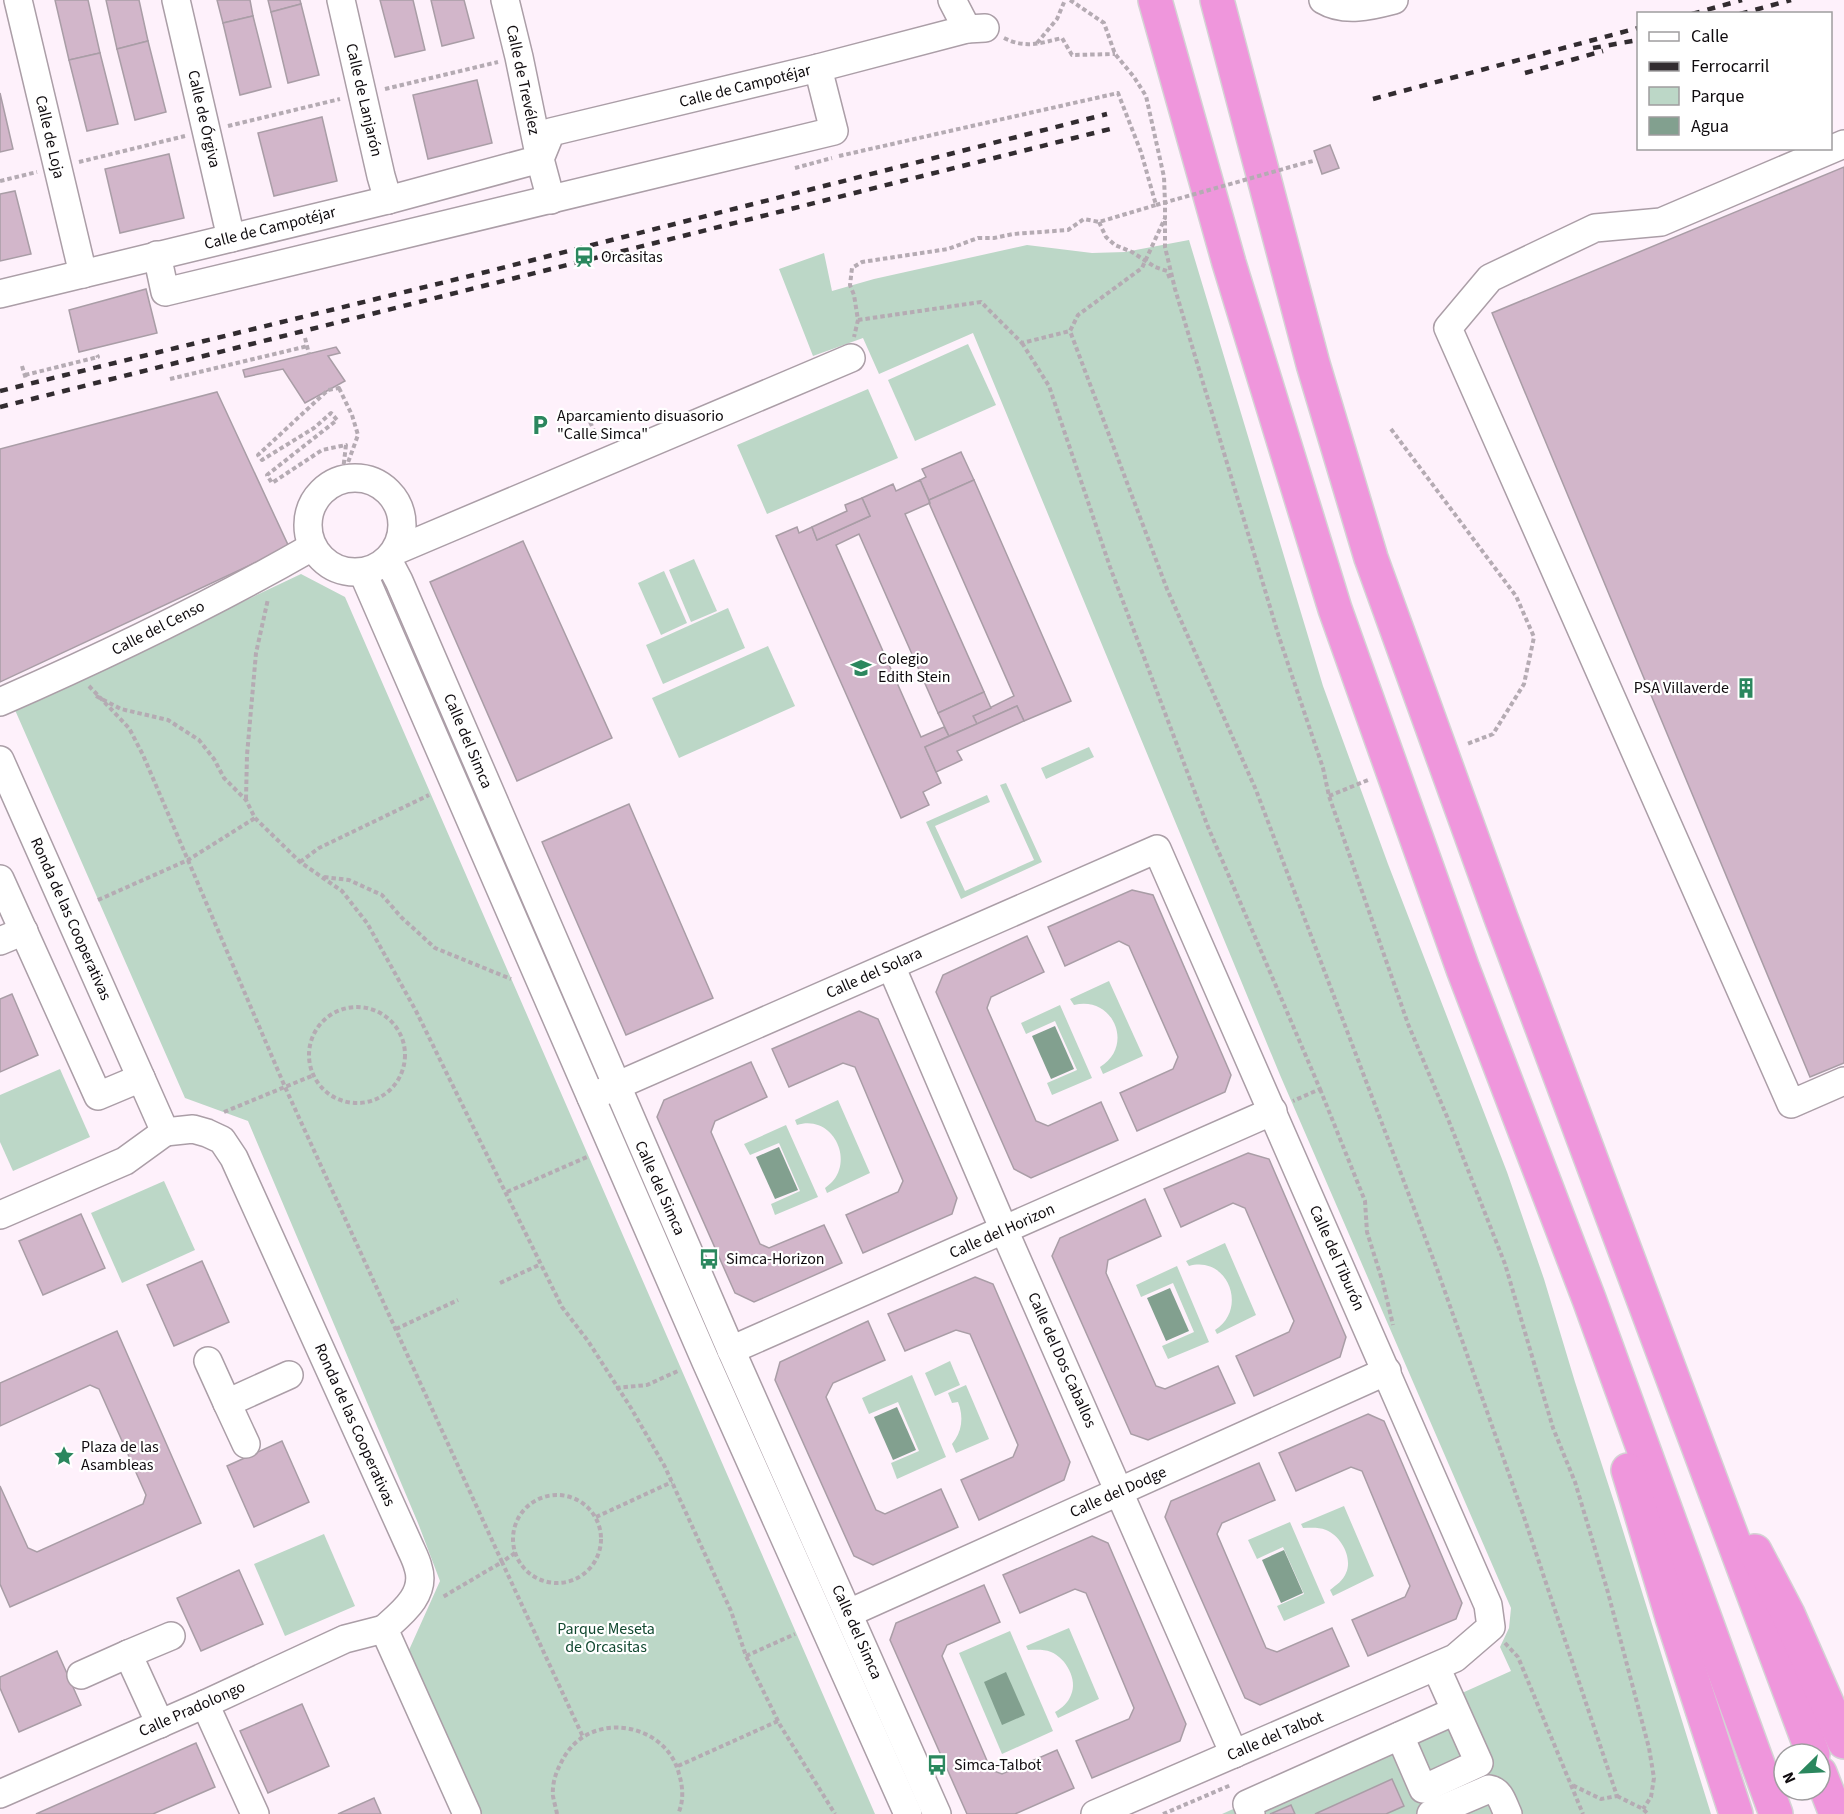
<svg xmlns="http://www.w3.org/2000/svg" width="1844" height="1814" font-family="'Source Sans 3',sans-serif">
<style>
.green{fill:#bcd7c7}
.water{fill:#82a08f}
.building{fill:#d2b6ca;stroke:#a99da6;stroke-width:1.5}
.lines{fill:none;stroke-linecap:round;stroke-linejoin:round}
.minor-casing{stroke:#ab9ea7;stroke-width:30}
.highway-casing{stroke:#d4d3d4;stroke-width:36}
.path{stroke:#b5abb3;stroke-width:4;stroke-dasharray:4.5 3;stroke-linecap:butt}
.minor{stroke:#fff;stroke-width:27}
.highway{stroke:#ef96dc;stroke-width:33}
.rail{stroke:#322c30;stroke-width:4.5;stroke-dasharray:8 8;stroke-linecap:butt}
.path-bridge{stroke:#b5abb3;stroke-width:4;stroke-dasharray:4.5 3;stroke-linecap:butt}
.labels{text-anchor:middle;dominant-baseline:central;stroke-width:4.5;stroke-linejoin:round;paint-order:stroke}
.street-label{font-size:16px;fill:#0f0b0e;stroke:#fff}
.poi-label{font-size:16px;fill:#0f0b0e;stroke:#fff;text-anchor:start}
.park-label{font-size:16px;fill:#114830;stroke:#fff}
</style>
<rect width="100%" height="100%" fill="#fef1fb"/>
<g class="green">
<polygon points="1189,240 1323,686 1388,864 1507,1172 1544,1279 1575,1382 1615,1505 1711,1814 1222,1814 1240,1806 1235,1795 1511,1671 1500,1647 1509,1628 1511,1608 1280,1075 973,333 879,374 863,338 813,356 779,269 824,253 832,291 874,279 1027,245 1092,253 1125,252"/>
<polygon points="968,344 996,405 915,441 888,380"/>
<polygon points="868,389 898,458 767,514 737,445"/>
<polygon points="694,559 717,611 691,622 669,570"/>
<polygon points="664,571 687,623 661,635 638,583"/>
<polygon points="301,574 345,597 875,1814 481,1814 409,1650 440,1581 418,1523 248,1121 185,1098 15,710"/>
<polygon points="728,608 745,648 663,684 646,645"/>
<polygon points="768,646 795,706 679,758 652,698"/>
<polygon points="1089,747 1094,757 1046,779 1041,768"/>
<polygon points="1006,783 1042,862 961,899 926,822 987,795 990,802 935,826 965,891 1034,860 1000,785"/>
<path d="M1109,981L1143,1056L1103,1074L1100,1067C1135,1046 1113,995 1074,1005L1070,999Z"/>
<polygon points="1060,1005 1092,1078 1052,1095 1047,1083 1077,1070 1055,1021 1026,1034 1021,1023"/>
<polygon points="60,1069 90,1137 13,1171 0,1142 0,1095"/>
<path d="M838,1100L870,1173L827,1193L825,1188C858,1167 835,1113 797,1125L795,1120Z"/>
<polygon points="786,1125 818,1197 775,1215 771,1204 800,1191 779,1143 750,1155 744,1144"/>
<polygon points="164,1181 195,1250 122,1283 91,1213"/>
<path d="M1225,1243L1256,1315L1217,1334L1215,1330C1249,1308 1227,1255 1189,1266L1186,1261Z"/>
<polygon points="1177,1266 1209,1342 1168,1359 1162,1346 1194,1332 1173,1283 1141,1297 1136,1285"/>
<polygon points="950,1361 960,1385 935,1396 925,1373"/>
<polygon points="912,1375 946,1457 897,1479 891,1463 919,1451 898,1402 869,1414 862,1398"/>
<path d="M966,1385L989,1439L956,1453L952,1444C962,1432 964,1417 958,1402L952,1403L948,1393Z"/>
<path d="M1344,1506L1374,1576L1333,1596L1330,1590C1336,1585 1343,1581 1346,1573C1353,1558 1341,1536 1326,1530C1318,1527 1311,1528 1303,1528L1301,1524Z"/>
<polygon points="1290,1522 1325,1603 1284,1621 1277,1606 1304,1594 1283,1547 1257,1559 1248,1540"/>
<polygon points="324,1534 355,1606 285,1636 254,1564"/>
<path d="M1069,1628L1099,1699L1058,1718L1055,1712C1062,1708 1068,1703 1071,1695C1078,1680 1066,1658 1051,1652C1043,1649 1036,1650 1028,1650L1026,1646Z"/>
<polygon points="1010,1631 1053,1731 1002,1754 959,1653"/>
</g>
<g class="water">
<polygon points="1055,1026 1074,1069 1051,1079 1032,1036"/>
<polygon points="779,1147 798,1190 775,1199 756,1157"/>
<polygon points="1170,1288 1189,1331 1166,1341 1147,1298"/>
<polygon points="897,1407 916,1450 893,1460 874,1417"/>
<polygon points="1284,1550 1303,1593 1281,1603 1262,1560"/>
<polygon points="1006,1672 1025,1715 1002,1725 984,1682"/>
</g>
<g class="building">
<polygon points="55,0 88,0 100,53 69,60"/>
<polygon points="106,0 139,0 148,41 117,49"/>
<polygon points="217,0 250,0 253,16 223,23"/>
<polygon points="268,0 300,0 301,4 271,12"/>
<polygon points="380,0 413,0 425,50 395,57"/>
<polygon points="431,0 464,0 474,38 442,46"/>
<polygon points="301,4 319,75 288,83 271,12"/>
<polygon points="253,16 271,87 240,95 223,23"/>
<polygon points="148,41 166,112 135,120 117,49"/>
<polygon points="100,53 118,124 87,131 69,60"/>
<polygon points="477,80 492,143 428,159 413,95"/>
<polygon points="0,93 13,149 0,152"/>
<polygon points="322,117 337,181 274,196 258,133"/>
<polygon points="1330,145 1339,168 1322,174 1314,151"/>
<polygon points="169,154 184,218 120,233 105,169"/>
<polygon points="1844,167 1844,1063 1810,1077 1492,313"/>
<polygon points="15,191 31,254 0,261 0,194"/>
<polygon points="146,289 157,333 79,352 69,310"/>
<polygon points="336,347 340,353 328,356 345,381 305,403 283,369 245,377 243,370"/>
<polygon points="217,392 289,547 0,682 0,449"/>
<polygon points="961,452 974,480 929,500 920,480 926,477 922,469"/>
<polygon points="920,480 930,503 905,514 984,692 938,713 859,534 836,545 921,737 944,727 949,736 925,747 941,783 923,792 929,805 901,818 776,536 797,527 799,533 812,527 817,540 870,516 862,498 893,484 896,491"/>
<polygon points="974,480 1071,701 1024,721 1017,706 977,724 973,716 1014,696 929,503 930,503 929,500"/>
<polygon points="862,498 870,516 817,540 812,527 847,511 845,505"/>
<polygon points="523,541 612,738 517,781 430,582"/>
<polygon points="984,692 991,708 973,716 977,724 949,736 938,713"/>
<polygon points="1017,706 1024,721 957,751 962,760 936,772 925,747"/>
<polygon points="629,804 713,998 626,1035 542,842"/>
<polygon points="1132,890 1153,895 1231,1075 1225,1092 1137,1131 1120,1093 1173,1069 1178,1057 1129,946 1119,941 1065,966 1048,927"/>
<polygon points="1027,936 1044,972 991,997 987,1008 1036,1121 1048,1126 1101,1102 1118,1140 1031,1178 1014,1169 936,992 943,975"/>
<polygon points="12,994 38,1055 0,1072 0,999"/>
<polygon points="859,1011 878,1019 957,1198 952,1214 863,1253 846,1215 898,1192 903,1181 855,1067 843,1063 789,1087 772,1049"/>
<polygon points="751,1062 767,1097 715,1121 711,1132 760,1244 769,1248 824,1225 842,1263 754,1302 735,1293 657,1117 664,1100"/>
<polygon points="1248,1153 1269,1159 1346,1337 1340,1357 1254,1396 1236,1356 1289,1332 1294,1321 1245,1208 1233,1203 1181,1227 1164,1189"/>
<polygon points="1145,1199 1161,1236 1108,1260 1106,1273 1156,1386 1165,1389 1218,1366 1235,1403 1148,1440 1131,1434 1052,1256 1060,1238"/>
<polygon points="81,1214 105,1268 43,1295 19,1241"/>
<polygon points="202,1261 229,1322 174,1346 147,1285"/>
<polygon points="975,1277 993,1284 1070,1462 1064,1480 979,1520 961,1480 1013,1457 1018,1445 970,1334 956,1330 905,1351 888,1314"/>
<polygon points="868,1321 885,1360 833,1383 826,1397 876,1510 885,1514 941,1489 958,1527 873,1565 854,1556 775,1380 780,1362"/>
<polygon points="117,1331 201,1523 10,1607 0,1584 0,1486 28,1548 37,1552 143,1504 146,1495 99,1389 90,1385 0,1426 0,1383"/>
<polygon points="1368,1414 1384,1421 1462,1603 1456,1619 1368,1656 1352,1620 1405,1597 1410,1586 1362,1471 1351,1467 1296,1491 1279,1453"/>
<polygon points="282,1441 309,1502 254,1527 227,1466"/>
<polygon points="1259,1463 1275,1500 1222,1523 1217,1534 1266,1648 1277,1652 1332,1628 1349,1666 1260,1705 1245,1698 1165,1517 1171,1501"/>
<polygon points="1092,1536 1108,1543 1186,1724 1180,1741 1092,1778 1076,1741 1129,1719 1134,1708 1086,1593 1075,1589 1020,1613 1003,1575"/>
<polygon points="239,1570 263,1624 201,1651 177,1598"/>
<polygon points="984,1585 1000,1622 947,1645 942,1656 991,1770 1002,1774 1057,1750 1074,1788 1015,1814 967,1814 890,1640 896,1623"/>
<polygon points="57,1651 81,1705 19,1732 0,1688 0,1677"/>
<polygon points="302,1704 329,1766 268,1793 240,1731"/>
<polygon points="196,1743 215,1787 153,1814 36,1814"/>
<polygon points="1392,1779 1404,1806 1386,1814 1315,1814"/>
<polygon points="374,1798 381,1814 338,1814"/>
<polygon points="1291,1805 1295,1814 1270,1814"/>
</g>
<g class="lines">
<g class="minor-casing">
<g id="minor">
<polyline points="18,0 83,274"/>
<polyline points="176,0 231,238"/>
<polyline points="341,0 381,176 388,200"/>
<polyline points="952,0 967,29"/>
<path d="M1323,0C1345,13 1371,6 1394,0"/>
<polyline points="1844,144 1661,222 1595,228 1490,278 1448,328 1791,1104 1844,1081"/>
<polyline points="551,200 540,159 551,132 818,68 967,29 985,28"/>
<polyline points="157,255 165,292 834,131 818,68"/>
<polyline points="0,294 388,200 540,159 519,57 505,0"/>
<circle cx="355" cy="525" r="47"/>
<polyline points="395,551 851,358"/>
<polyline points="388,560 399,581 731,1350 937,1814"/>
<polyline points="363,573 706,1362 908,1814"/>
<path d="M0,702C107,655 211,605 312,547"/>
<path d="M0,760L165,1132L193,1129L207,1133L222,1140L234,1158L409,1545C412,1552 416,1559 418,1567C427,1594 402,1613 384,1629L467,1814"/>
<polyline points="0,879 98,1096 141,1078"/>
<polyline points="0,941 24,931"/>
<polyline points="891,966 1004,1230 1234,1754"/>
<polyline points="591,1097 1157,849 1488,1605 1491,1627 1455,1658 1095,1814"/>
<polyline points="0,1215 125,1161 165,1132"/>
<polyline points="731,1350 1273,1111"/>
<polyline points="208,1361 227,1403"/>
<polyline points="246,1444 227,1403 289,1375"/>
<polyline points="849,1613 1387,1371"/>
<polyline points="81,1675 128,1654"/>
<polyline points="205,1704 255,1814"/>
<polyline points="160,1724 128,1654 171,1636"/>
<polyline points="1400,1736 1423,1789 1479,1763 1436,1667"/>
<polyline points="0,1794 205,1704 345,1639 384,1629"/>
<polyline points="1251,1814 1247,1804 1455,1711"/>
<path d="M1431,1814L1489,1789C1501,1791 1503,1804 1508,1814"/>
</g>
</g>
<g class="highway-casing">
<g id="highway">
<polyline points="1155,0 1229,263 1335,609 1463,969 1589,1299 1776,1814"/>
<polyline points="1217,0 1313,364 1371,558 1501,918 1813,1754"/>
<polyline points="1628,1470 1673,1620 1736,1814"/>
<polyline points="1755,1551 1788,1614 1844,1742"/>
<polyline points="1820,1773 1836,1814"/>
</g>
</g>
<g class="path">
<polyline points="1070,0 1104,23 1115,54 1134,77 1146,96 1164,177 1165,203 1165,218 1142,268 1078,315 1070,331 1167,589 1256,790 1437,1269 1523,1514 1617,1796 1601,1799 1570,1784"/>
<path d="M1004,38C1026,49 1040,43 1062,38L1072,55L1115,54"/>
<polyline points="1037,43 1057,19 1065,0"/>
<polyline points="385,89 498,62"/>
<polyline points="228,126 340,99"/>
<polyline points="839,156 1118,93 1141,152 1156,205 1099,222 1084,219 1068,230 1013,234 994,238 978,238 948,249 862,262 852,268 850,285 854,295 858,320 854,337"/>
<polyline points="79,162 185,136"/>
<polyline points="1301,164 1313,161"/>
<polyline points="795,168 832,158"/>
<polyline points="0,181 37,172"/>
<polyline points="1165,221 1165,247 1175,289 1279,637 1323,768 1329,796 1408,1024 1448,1119 1505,1264 1553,1428 1575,1482 1607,1589 1649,1748 1654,1778 1651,1797 1643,1809"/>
<polyline points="1099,222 1106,237 1115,245 1132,252 1155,267 1167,271 1170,279"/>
<polyline points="858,320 981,302 1022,343 1070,331"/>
<polyline points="305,338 309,354"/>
<polyline points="1022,343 1049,386 1110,567 1208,827 1320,1089 1293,1101"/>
<polyline points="22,366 26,379"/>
<polyline points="25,375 98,357 97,355"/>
<polyline points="170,379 308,346"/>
<polygon points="339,388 352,415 358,435 342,479 346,445 322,450 272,483 267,475 337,420 331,413 314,428 262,460 258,455 328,390"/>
<polyline points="587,415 599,442"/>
<polyline points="1391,429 1516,596 1534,637 1524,684 1493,734 1467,744"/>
<polyline points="89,686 129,728 143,755 285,1087 502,1562 441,1598"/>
<polyline points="96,696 121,709 168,720 199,740 214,759 224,778 246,800 255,818 300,862 342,891 367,923 416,1011 562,1307 588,1341 631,1408 665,1467 731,1611 746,1656 780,1725 835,1814"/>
<polyline points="1329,796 1368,780"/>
<polyline points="246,799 247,755 256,653 268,599"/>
<polyline points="300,862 319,848 429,795"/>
<polyline points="324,877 349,880 382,895 401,917 435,948 511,979"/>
<polyline points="98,900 188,860 255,818"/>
<circle cx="357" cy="1055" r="48"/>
<polyline points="1320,1089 1365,1201 1367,1232 1383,1283 1393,1325"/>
<polyline points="224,1112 314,1075"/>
<polyline points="507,1192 587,1157"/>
<polyline points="500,1283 541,1264"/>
<polyline points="396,1329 458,1300"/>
<polyline points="616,1388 647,1385 680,1370"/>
<circle cx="557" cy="1539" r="44"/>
<polyline points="596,1517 672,1482"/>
<polyline points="515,1553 502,1562 583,1737"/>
<polyline points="1505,1643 1518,1657 1583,1814"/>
<polyline points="746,1656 795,1634"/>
<polyline points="678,1766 778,1721"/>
<polyline points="1617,1796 1643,1809 1648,1814"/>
<path d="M557,1814C556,1808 554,1802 553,1796C552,1786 555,1774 560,1765C565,1754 572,1744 583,1737C618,1715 669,1733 679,1774C683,1787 684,1801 678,1814"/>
<polyline points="1163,1814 1231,1785"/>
</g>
<use href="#minor" class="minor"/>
<use href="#highway" class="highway"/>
<g class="rail">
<polyline points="1692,14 1742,0"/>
<polyline points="1740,14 1791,0"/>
<polyline points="1593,48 1638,40"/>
<polyline points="1525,73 1603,51"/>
<polyline points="1373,99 1638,28"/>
<polyline points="0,391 478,274 1107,114"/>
<polyline points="0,407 1110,129"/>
</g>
<polyline class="path-bridge" points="1156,205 1301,164"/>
</g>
<defs>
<g id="station-bare" transform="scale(1.62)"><path d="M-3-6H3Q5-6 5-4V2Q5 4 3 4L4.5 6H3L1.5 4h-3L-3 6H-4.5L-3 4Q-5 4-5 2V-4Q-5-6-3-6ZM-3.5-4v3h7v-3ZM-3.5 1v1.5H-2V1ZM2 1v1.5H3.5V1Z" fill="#2b875e" stroke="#fff" stroke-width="2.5" paint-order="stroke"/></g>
<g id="parking-bare" transform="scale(1.62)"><path d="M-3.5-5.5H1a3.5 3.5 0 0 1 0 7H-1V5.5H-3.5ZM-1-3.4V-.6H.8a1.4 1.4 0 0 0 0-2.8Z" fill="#2b875e" stroke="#fff" stroke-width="2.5" paint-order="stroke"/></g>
<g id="school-bare" transform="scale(1.62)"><path d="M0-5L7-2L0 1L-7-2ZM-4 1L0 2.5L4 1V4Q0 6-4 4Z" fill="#2b875e" stroke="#fff" stroke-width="2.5" paint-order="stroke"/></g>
<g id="building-bare" transform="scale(1.62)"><path d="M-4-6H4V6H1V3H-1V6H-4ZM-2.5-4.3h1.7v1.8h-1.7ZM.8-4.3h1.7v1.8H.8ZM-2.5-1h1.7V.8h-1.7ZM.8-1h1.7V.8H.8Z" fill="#2b875e" stroke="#fff" stroke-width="2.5" paint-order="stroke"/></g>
<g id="bus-bare" transform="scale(1.62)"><path d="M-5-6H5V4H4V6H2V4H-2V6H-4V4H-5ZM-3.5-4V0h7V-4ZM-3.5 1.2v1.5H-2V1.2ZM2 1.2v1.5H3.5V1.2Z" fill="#2b875e" stroke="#fff" stroke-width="2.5" paint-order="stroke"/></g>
<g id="sight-bare" transform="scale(1.62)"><path d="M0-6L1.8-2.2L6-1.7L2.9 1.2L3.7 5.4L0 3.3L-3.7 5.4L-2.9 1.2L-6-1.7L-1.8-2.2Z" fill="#2b875e" stroke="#fff" stroke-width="2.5" paint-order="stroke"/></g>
</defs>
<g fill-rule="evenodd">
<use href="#station-bare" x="584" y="257"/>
<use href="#parking-bare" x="540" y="425"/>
<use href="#school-bare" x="861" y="668"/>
<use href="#building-bare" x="1746" y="688"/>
<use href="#bus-bare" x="709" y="1259"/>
<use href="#sight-bare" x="64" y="1456"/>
<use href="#bus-bare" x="937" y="1765"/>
</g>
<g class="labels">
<g class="street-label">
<text transform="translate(523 80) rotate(78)">Calle de Trevélez</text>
<text transform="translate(745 86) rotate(-14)">Calle de Campotéjar</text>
<text transform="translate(364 100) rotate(77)">Calle de Lanjarón</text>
<text transform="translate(204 119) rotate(77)">Calle de Órgiva</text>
<text transform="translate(50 137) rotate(77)">Calle de Loja</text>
<text transform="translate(270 228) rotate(-14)">Calle de Campotéjar</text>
<text transform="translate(158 628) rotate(-27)">Calle del Censo</text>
<text transform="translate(468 741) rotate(67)">Calle del Simca</text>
<text transform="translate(71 919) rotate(66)">Ronda de las Cooperativas</text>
<text transform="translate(874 973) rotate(-24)">Calle del Solara</text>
<text transform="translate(660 1188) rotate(66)">Calle del Simca</text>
<text transform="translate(1002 1231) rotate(-24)">Calle del Horizon</text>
<text transform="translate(1337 1258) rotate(66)">Calle del Tiburón</text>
<text transform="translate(1062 1360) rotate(66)">Calle del Dos Caballos</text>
<text transform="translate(355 1425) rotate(66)">Ronda de las Cooperativas</text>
<text transform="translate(1118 1492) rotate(-24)">Calle del Dodge</text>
<text transform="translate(857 1632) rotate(66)">Calle del Simca</text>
<text transform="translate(192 1709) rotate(-24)">Calle Pradolongo</text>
<text transform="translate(1275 1736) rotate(-23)">Calle del Talbot</text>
</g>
<g class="poi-label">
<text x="601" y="257">Orcasitas</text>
<text x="557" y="416">Aparcamiento disuasorio<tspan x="557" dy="18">"Calle Simca"</tspan></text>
<text x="878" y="659">Colegio<tspan x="878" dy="18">Edith Stein</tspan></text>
<text x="1729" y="688" text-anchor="end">PSA Villaverde</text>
<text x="726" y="1259">Simca-Horizon</text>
<text x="81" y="1447">Plaza de las<tspan x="81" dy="18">Asambleas</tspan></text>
<text x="954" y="1765">Simca-Talbot</text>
</g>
<g class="park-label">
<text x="606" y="1629">Parque Meseta<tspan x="606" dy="18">de Orcasitas</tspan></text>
</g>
</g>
<rect x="1637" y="12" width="195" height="138" fill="#ffffff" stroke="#9f9d9f" stroke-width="1.5"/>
<rect x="1649" y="32" width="30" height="9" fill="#ffffff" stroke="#9f9d9f" stroke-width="1.5"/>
<text x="1691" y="42" font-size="18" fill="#0f0b0e">Calle</text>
<rect x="1649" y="62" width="30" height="9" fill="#322c30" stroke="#9f9d9f" stroke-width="1.5"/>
<text x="1691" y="72" font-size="18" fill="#0f0b0e">Ferrocarril</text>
<rect x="1649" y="87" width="30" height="18" fill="#bcd7c7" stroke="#9f9d9f" stroke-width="1.5"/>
<text x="1691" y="102" font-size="18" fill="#0f0b0e">Parque</text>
<rect x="1649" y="117" width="30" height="18" fill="#82a08f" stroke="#9f9d9f" stroke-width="1.5"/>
<text x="1691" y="132" font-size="18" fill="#0f0b0e">Agua</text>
<g transform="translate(1802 1772) rotate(246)"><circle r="28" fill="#ffffff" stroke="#9f9d9f" stroke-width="1.5"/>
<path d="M0-4.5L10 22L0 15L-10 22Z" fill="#2b875e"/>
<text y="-9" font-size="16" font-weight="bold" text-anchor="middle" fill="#0f0b0e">N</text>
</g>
</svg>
